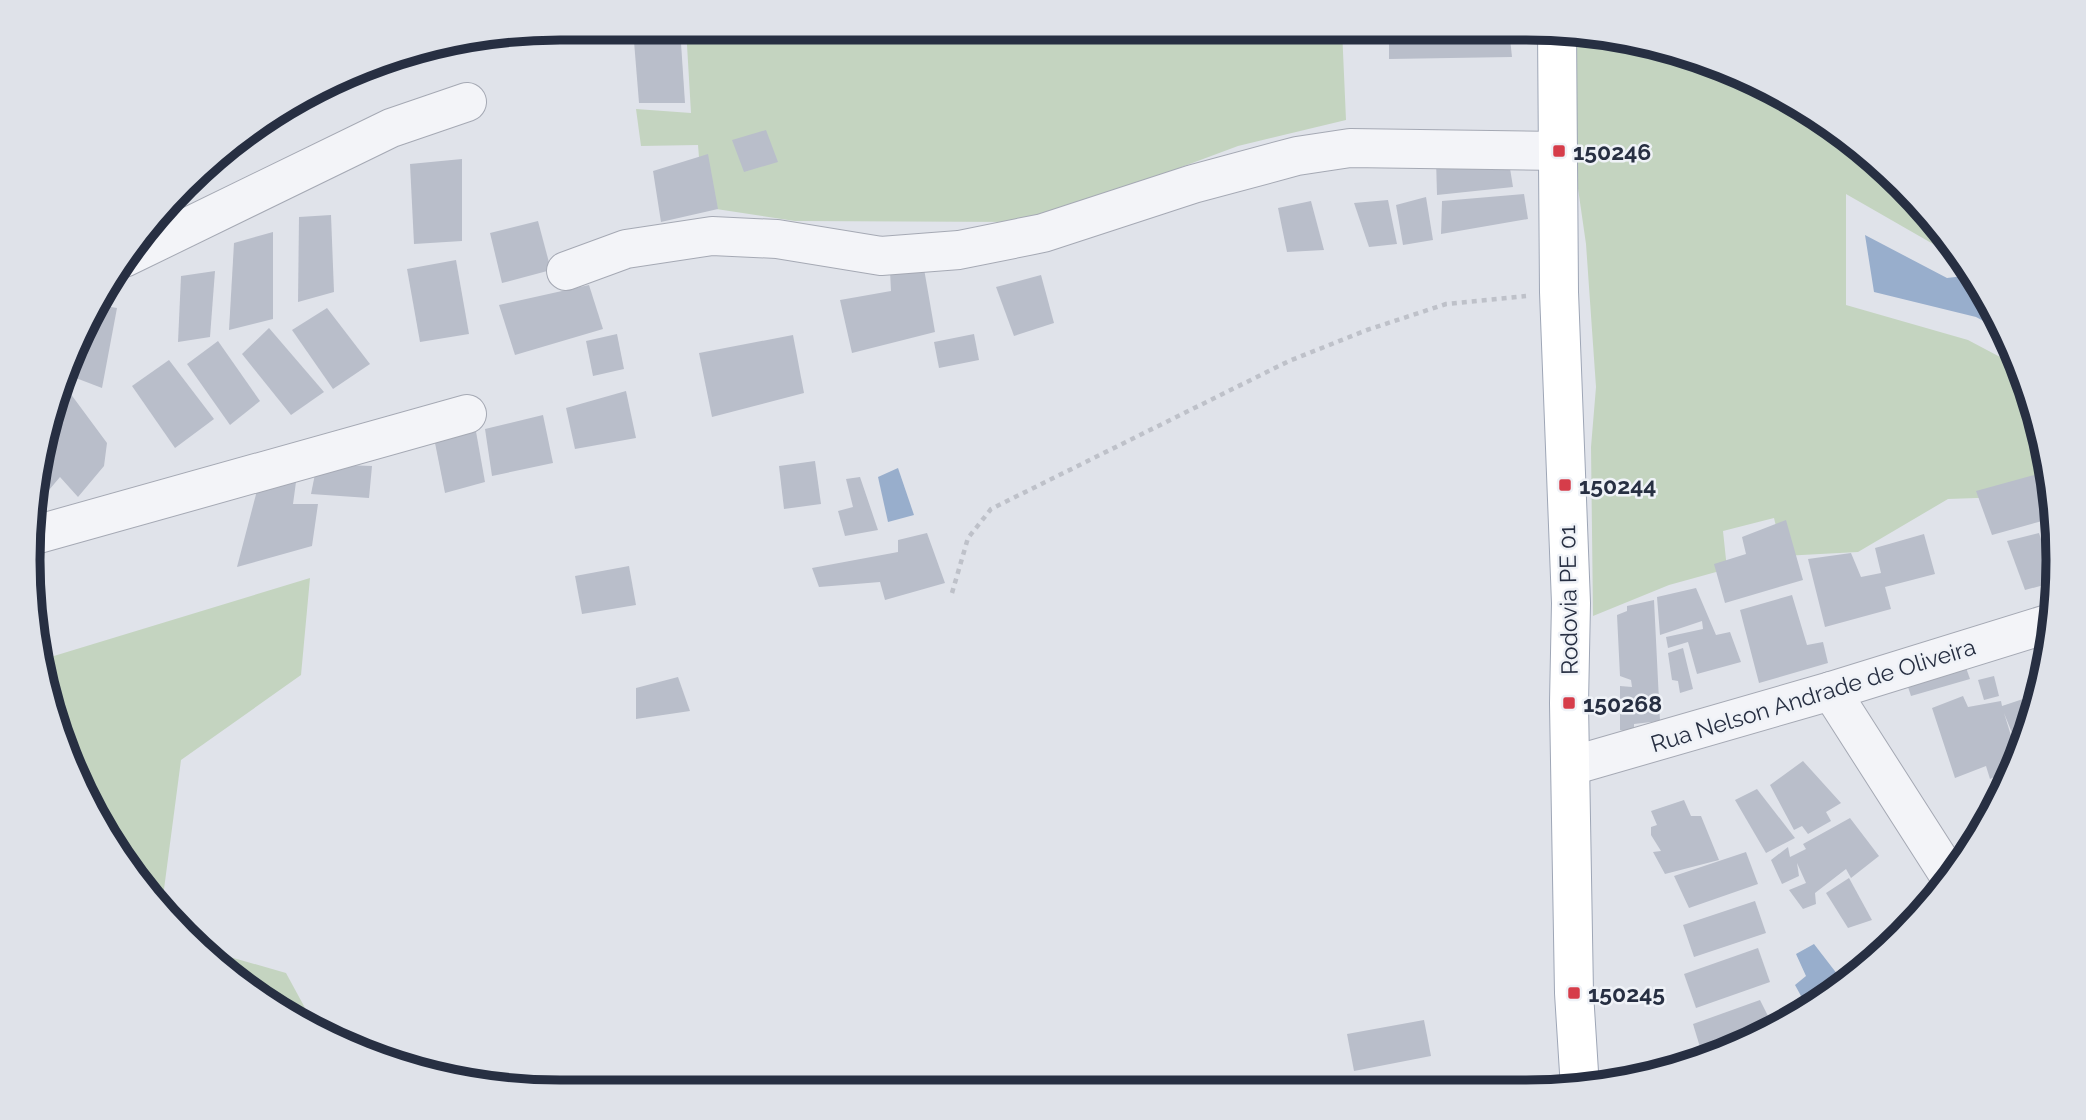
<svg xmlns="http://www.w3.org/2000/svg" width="2086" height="1120" font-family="Raleway,sans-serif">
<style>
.green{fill:#c4d4c0}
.water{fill:#98aecc}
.building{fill:#b9beca}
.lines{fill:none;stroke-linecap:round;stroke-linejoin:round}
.street-casing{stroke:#a5a9b4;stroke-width:40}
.primary-casing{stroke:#9ea6b6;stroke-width:40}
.path{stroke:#bec1c9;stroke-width:4.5;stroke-dasharray:5 5;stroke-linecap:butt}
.street{stroke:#f3f4f8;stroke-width:38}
.primary{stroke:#fff;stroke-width:38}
.poi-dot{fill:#d63d4a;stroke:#eff2f7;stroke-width:2.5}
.labels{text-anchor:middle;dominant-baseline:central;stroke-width:5;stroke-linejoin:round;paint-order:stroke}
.poi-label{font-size:23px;font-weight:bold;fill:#272f42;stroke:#eff2f7;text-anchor:start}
.street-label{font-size:23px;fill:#272f42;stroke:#eff2f7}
.rim{fill:none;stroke:#272f42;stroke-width:9}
</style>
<rect width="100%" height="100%" fill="#e0e3ea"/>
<g class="green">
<polygon points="686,28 1342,29 1346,120 1238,146 1034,222 795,221 703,207 698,145 641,146 636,109 691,113"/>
<polygon points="1567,30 1664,46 1792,99 1876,160 1948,236 1960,255 1954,256 1846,194 1846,305 1968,340 2019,367 2040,422 2051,491 2036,496 1948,499 1858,552 1783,556 1774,518 1723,531 1727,569 1669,585 1593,616 1591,447 1596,387 1586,244 1571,140"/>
<polygon points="310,578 301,675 181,760 161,912 69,764 44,659"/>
<polygon points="209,951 286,973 317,1030 294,1021"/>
</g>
<g class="water">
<polygon points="1865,235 1947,278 1972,275 2006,333 1976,317 1874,292"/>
<polygon points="898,468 914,515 888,522 878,477"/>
<polygon points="1814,944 1841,979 1806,1005 1795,985 1806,976 1796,954"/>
</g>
<g class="building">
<polygon points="680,28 685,103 639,103 633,29"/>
<polygon points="1389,29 1509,29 1512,57 1389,59"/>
<polygon points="380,61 382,64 334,89 333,86"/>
<polygon points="766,130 778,162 744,172 732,140"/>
<polygon points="708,154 718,209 661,222 653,171"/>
<polygon points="462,159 462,241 414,244 410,164"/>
<polygon points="1436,159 1509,162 1513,187 1437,195"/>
<polygon points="1524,194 1528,219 1441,234 1442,201"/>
<polygon points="1426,197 1433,240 1403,245 1396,205"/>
<polygon points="1388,200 1397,244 1369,247 1354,203"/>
<polygon points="1311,201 1324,250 1287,252 1278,208"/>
<polygon points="331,215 334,292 298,302 299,217"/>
<polygon points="538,221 551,270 502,283 490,233"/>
<polygon points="273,232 273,319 229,330 234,243"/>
<polygon points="456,260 469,334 420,342 407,269"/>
<polygon points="923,263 935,332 852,353 840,300 891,291 890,271"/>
<polygon points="215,271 210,337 178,342 181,276"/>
<polygon points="1041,275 1054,323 1014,336 996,287"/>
<polygon points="589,285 603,329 515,355 499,305"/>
<polygon points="99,305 117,308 102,388 68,375"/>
<polygon points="327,308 370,364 333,389 292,330"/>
<polygon points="269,328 324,392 291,415 242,354"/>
<polygon points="617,334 624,369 593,376 586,341"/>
<polygon points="974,334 979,360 939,368 934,342"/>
<polygon points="793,335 804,393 712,417 699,353"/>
<polygon points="218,341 260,401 230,425 187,364"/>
<polygon points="169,360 214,419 175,448 132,386"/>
<polygon points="626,391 636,438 575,449 566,408"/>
<polygon points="70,393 107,443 104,466 78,497 60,477 38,503 46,423 57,398"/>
<polygon points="543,415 553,463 492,476 485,429"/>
<polygon points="475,426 485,482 445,493 433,433"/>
<polygon points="815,461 821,504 784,509 779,466"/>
<polygon points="317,464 372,466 369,498 311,494"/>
<polygon points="2038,474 2053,518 1992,535 1976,491"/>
<polygon points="860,477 878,530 845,536 838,511 853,507 846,479"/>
<polygon points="260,479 296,482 293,504 318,504 312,546 237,567"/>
<polygon points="1786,520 1803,580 1725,603 1714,564 1746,554 1742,537"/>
<polygon points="927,533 945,583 885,600 880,582 819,587 812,568 898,552 898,540"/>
<polygon points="2039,533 2055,582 2025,590 2007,541"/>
<polygon points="1924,534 1935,574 1885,587 1891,609 1825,627 1808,559 1851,553 1861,577 1881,573 1875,548"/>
<polygon points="629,566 636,605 582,614 575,576"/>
<polygon points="1696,588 1716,635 1730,632 1741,662 1697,674 1688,642 1668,648 1666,637 1703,629 1702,621 1660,635 1657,597"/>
<polygon points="1792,595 1807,645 1823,642 1828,663 1759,683 1740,610"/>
<polygon points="1654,600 1660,721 1634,724 1634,734 1620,730 1620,686 1632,687 1631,680 1620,676 1617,615 1627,611 1627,606"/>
<polygon points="1683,648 1693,689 1680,693 1678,681 1672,680 1668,653"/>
<polygon points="1964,662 1970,679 1911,696 1906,681"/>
<polygon points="1994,676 1999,696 1984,700 1978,680"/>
<polygon points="678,677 690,711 636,719 636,688"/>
<polygon points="1963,696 1968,707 2001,701 2002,706 2032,696 2035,707 2030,731 2020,753 2004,713 2018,758 2013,768 1990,779 1986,766 1955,778 1932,708"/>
<polygon points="1803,761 1841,803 1826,812 1831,821 1808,834 1802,826 1794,830 1770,785"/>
<polygon points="1757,789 1795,838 1766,853 1735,800"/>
<polygon points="1684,800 1691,816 1701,816 1719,860 1665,874 1653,852 1661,851 1651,835 1651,827 1657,825 1651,811"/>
<polygon points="1850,818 1879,856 1851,878 1846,869 1815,893 1816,904 1803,909 1789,890 1806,883 1797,863 1799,876 1782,884 1771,860 1788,847 1790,857 1806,849 1803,844"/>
<polygon points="1746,852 1758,884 1689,908 1674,876"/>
<polygon points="1849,878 1872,920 1848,928 1826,893"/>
<polygon points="1755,901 1766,933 1694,957 1683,925"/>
<polygon points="1758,948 1770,982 1696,1008 1684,974"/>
<polygon points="1760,1000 1773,1026 1703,1057 1693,1024"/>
<polygon points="1424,1020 1431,1056 1354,1071 1347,1034"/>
</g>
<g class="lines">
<g class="street-casing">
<g id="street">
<polyline points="124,258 391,128 467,102"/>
<polyline points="566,271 626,249 712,236 777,239 881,256 959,250 1043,233 1193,184 1297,156 1350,148 1559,151"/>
<polyline points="35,535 467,414"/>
<polyline points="1831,691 1950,877"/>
<polyline points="1571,766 1831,691 2054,622"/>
</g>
</g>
<g class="primary-casing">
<polyline id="primary" points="1557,29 1559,292 1571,603 1569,703 1574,993 1580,1088"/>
</g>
<polyline class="path" points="952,593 968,538 991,509 1289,361 1367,330 1446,304 1526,296"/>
<use href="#street" class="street"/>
<use href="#primary" class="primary"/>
</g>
<g class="poi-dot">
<rect x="1552" y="144" width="14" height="14" rx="3.5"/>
<rect x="1558" y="478" width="14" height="14" rx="3.5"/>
<rect x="1562" y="696" width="14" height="14" rx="3.5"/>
<rect x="1567" y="986" width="14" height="14" rx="3.5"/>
</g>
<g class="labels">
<g class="poi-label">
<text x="1573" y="151">150246</text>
<text x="1579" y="485">150244</text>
<text x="1583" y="703">150268</text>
<text x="1588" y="993">150245</text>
</g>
<g class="street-label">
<text transform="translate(1568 600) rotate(-91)">Rodovia PE 01</text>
<text transform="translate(1813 695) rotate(-17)">Rua Nelson Andrade de Oliveira</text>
</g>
</g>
<path d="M0 0H2086V1120H0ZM560 40H1526A520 520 0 0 1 2046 560V560A520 520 0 0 1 1526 1080H560A520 520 0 0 1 40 560V560A520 520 0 0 1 560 40Z" fill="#dfe2e9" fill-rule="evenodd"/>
<path class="rim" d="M560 40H1526A520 520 0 0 1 2046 560V560A520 520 0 0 1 1526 1080H560A520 520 0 0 1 40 560V560A520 520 0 0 1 560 40Z"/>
</svg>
